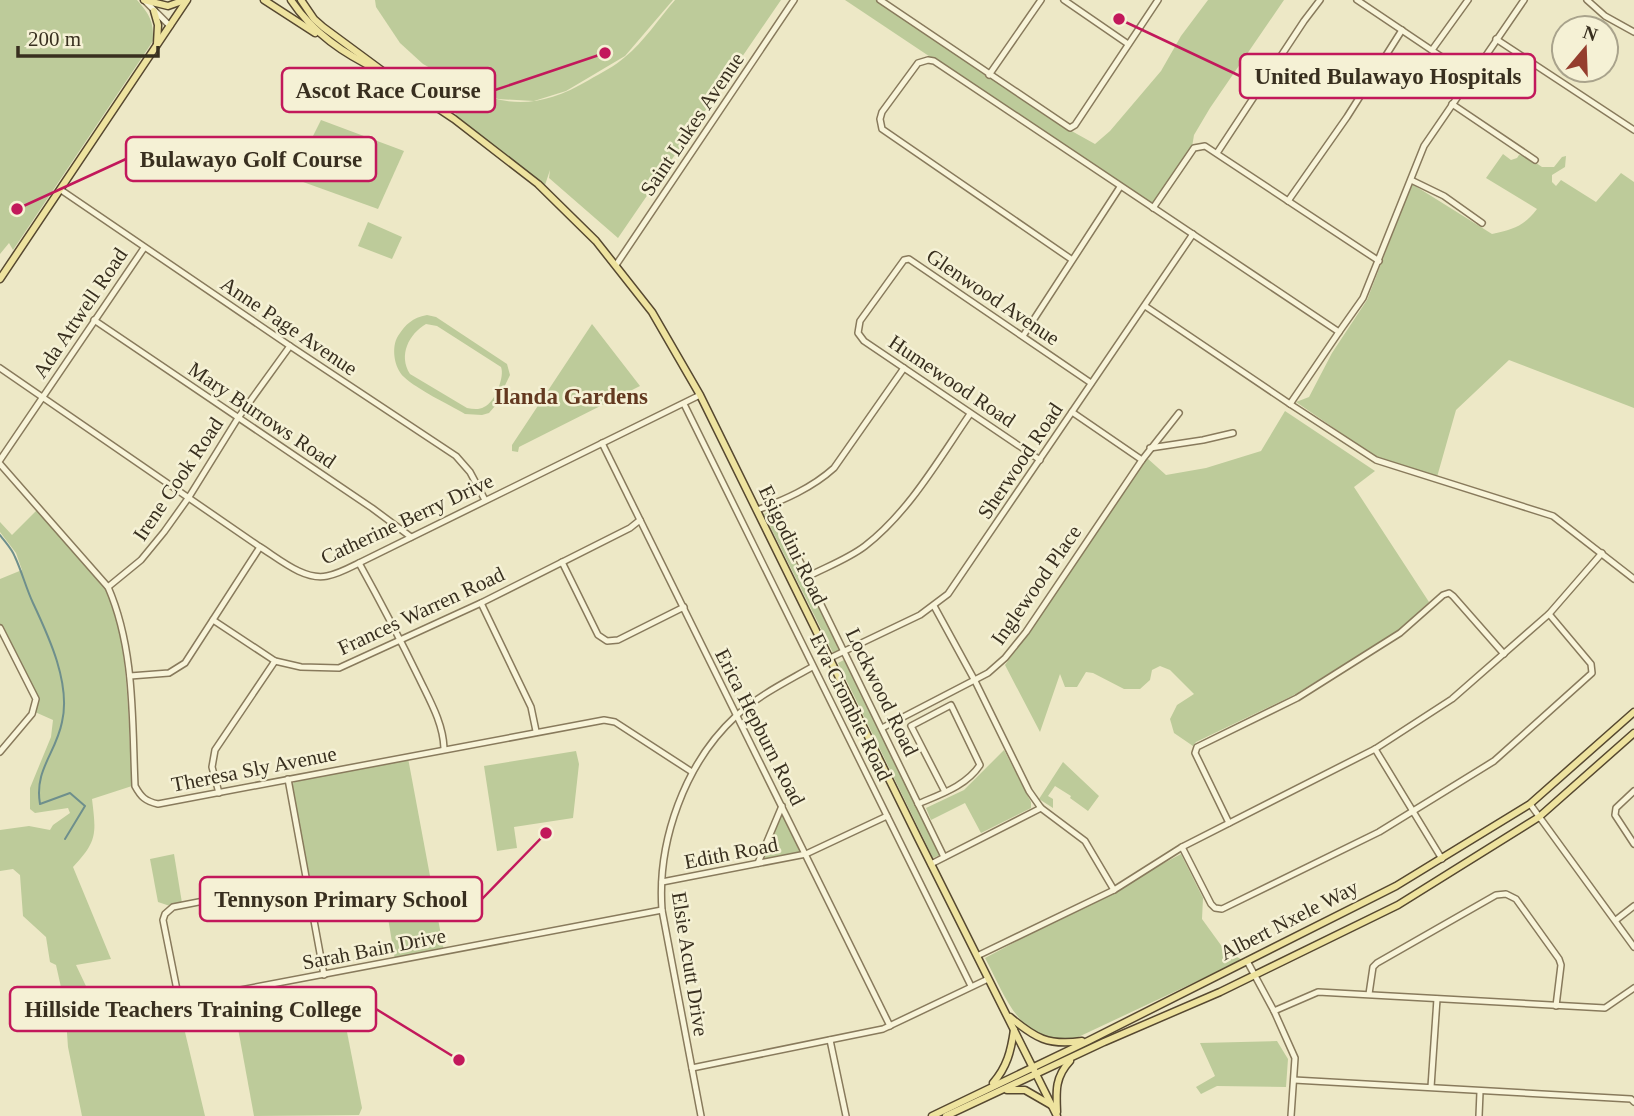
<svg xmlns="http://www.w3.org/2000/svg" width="1634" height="1116" font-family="'Times New Roman',serif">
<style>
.green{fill:#bdcb9a;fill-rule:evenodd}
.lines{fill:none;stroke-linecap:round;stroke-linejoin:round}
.stream{stroke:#6e8f8c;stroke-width:2}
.minor-casing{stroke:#887a5c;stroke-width:8}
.major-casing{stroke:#564830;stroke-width:9}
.minor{stroke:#f8f4d9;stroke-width:5}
.major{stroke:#eee39f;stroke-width:6}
.labels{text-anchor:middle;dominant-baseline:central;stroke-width:5;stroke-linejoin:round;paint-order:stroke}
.street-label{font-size:21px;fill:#382f1f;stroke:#f5f1d5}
.neighbourhood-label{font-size:23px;font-weight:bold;fill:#633920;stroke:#f5f1d5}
.leader{fill:none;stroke:#c2185b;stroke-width:2.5}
.callout-dot{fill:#c2185b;stroke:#f5f1d5;stroke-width:2.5}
.callout{fill:#f5f1d5;stroke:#c2185b;stroke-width:2.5}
.callout-label{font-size:23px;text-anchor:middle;font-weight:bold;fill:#382f1f}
</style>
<rect width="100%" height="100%" fill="#ede8c6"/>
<g class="green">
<path d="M0,0H137C149,14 154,21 153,41L13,250L9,243L0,254Z"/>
<polygon points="375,0 673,0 625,56 566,91 534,101 498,99 459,84 423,64 400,43 376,7"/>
<path d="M675,0H781L618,238L549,178L550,170L545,185L459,120L433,71C491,104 528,116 589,80C601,73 615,66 625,57C644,42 659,18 675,0Z"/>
<polygon points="845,0 877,0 1068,129 1095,144 1110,131 1161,71 1181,36 1208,0 1284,0 1210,108 1194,135 1192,147 1152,205"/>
<polygon points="321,120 404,151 378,209 292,178"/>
<path d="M1503,154L1511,160L1517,158L1519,155L1526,156L1542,167H1554L1562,157L1566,156L1565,167L1552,175V182L1556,186L1561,180L1596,202L1621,173L1634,182V408L1509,360L1456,410L1437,477L1376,457L1296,402L1309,397L1332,353L1367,300L1412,184L1492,234C1514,229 1523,227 1537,209L1486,178Z"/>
<polygon points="368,222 402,237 392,259 358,246"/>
<path d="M427,315L436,317L507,364L510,375L495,406L489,413L482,415L465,414C448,404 418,390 404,377C394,368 391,347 398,336C406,324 412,318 427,315ZM426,324L437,326L501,367C505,376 495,403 484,407C479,410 473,409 467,408L410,374C398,355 409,334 426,324Z"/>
<polygon points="592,324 640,386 519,447 518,452 512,451 512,445"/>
<polygon points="1285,411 1375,471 1354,487 1429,602 1398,631 1294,695 1196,742 1193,746 1174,733 1170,719 1177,705 1194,694 1170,670 1160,666 1152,670 1150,680 1140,689 1124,689 1093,673 1086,672 1077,687 1065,687 1060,674 1040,732 1005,665 1147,458 1166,475 1206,468 1261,451"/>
<path d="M37,510C59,535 85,559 104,586C129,623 129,739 132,786L92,799C96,833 98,841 73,867L111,959L76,965L93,1001L130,993L140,1032L167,1028H184L205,1116H82L68,1047L65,1005L56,965L50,962L46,937L23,916L20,875L13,869L0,871V830L29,826L50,830L53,825L70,813L68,808L35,813L30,809V788L51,737L53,720L35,712L37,699L35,690L0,625V579L22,570L16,553L0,532V522L12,535Z"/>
<polygon points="771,511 840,650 833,653 764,514"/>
<polygon points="844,660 940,855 933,858 838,663"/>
<polygon points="1004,750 1031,802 1031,808 981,833 965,803 931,820 926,808 964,790"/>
<polygon points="576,751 579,764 573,818 514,827 517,848 497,851 484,766"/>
<polygon points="408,758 444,951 395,960 386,906 313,919 290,787 296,780"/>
<polygon points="1063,762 1099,796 1088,811 1070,798 1071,796 1055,786 1048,796 1053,799 1053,808 1039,799"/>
<polygon points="782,810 804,853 760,861"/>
<polygon points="174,854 182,903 170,906 158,902 150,859"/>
<path d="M1181,854L1203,898L1202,919L1223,948L1242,960L1074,1039C1020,1046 1006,997 985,958Z"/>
<polygon points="311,1009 329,1013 346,1027 362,1108 359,1115 254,1116 237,1023"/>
<polygon points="1277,1041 1288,1059 1286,1087 1217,1086 1201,1094 1196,1087 1215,1076 1200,1043"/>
</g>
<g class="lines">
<path class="stream" d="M0,535C5,542 12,549 15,557C22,572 26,588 33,603C49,637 71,684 62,722C56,753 34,770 40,804L70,793L85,806L65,839"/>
<g class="minor-casing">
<g id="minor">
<polyline points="144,0 170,26"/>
<polyline points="880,0 1070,128 1075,125 1158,0"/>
<polyline points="1064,0 1128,44"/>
<polyline points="1357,0 1470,76"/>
<polyline points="1587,0 1605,16 1634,32"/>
<polyline points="1496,39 1634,130"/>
<polyline points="1432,50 1468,0"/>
<polyline points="989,75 1041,0"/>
<polyline points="1452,104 1535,160"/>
<polyline points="1217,153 1304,21 1320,0"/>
<polyline points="1411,180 1444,196 1482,223"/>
<polyline points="61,190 290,346 456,456 470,472 485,500"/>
<polyline points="1288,201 1347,117 1402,30"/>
<polyline points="1153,208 1194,148 1205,146 1379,261"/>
<polyline points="1071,259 882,129 880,119 882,112 918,63 928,60 934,61 1339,332 1290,404 1145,306"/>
<polyline points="616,265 794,0"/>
<polyline points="94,320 372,508 411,537"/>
<polyline points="1339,332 1363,298 1424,146 1524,0"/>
<polyline points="1023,336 1120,187"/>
<path d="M0,368L260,547C278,558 304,581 327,576C338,574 349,568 359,563L700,395"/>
<polyline points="684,404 971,986"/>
<polyline points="1290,404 1376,460 1553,516 1634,579"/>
<polyline points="1072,412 1142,460"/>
<polyline points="602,443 890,1026"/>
<polyline points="1150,448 1203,440 1233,433"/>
<polyline points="0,460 144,248"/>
<polyline points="1040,460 864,341 858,333 860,321 904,260 909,259 1091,383"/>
<path d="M0,464L108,587C135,649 132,719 135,786C141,797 145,801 158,804L604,720L615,722L692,772"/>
<polyline points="772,504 944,857"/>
<path d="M757,510C784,500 812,488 834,468L904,368"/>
<polyline points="562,562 598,635 607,641 618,640 684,607"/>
<path d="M359,563C380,601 400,639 419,678C430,701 443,723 444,748"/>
<path d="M807,577C826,567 848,559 865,546C909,512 939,459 970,414"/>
<polyline points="108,587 141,560 164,532 189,497 238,418 290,346"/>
<polyline points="481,603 531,707 536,731"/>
<polyline points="934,606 975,681 1029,791 1041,808 1085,841 1114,890"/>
<polyline points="213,620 275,661 301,667 339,668 481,603 630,528 640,520"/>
<polyline points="0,628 36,699 32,714 0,752"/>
<polyline points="830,658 920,615 948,594 1193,234"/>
<polyline points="130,676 169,673 185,663 260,547"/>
<polyline points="882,728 988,673 1005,658 1026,632 1142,460 1179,413"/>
<polyline points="1375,749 1442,859"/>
<polyline points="288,779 324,975"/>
<polyline points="1634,791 1616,808 1615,815 1634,844"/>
<polyline points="219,793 212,767 215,750 275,661"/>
<path d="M918,804C941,794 966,786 980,765L951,705L911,726L945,792"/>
<polyline points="1530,804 1634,947"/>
<polyline points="1229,823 1195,753 1197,747 1297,698 1400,633 1443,595 1449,593 1453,596 1504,654"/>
<polyline points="1182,847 1211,904 1215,908 1222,909 1379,832 1494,761 1592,673 1591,664 1549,614"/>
<polyline points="758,863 782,806"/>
<polyline points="931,864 1041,808"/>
<polyline points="306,881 173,907 165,914 163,920 178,995 187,999 198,998 662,910"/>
<polyline points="662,882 806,854 887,816"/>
<polyline points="1616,920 1634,906"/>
<polyline points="977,956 1114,890 1182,847 1375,749 1452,699 1549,614 1602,553"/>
<polyline points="1247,961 1274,1011 1295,1058 1291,1116"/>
<polyline points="1369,994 1373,967 1377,963 1496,895 1506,894 1516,899 1559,959 1561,965 1556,1006"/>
<polyline points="1274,1011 1318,992 1605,1008 1634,988"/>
<polyline points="830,1040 846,1116"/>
<polyline points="692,1068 883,1029 988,979"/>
<polyline points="1294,1080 1631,1099 1634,1102"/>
<polyline points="1431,1087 1437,999"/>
<path d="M701,1116L662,910C657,841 685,763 736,716C759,695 786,682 812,667"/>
<polyline points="1479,1116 1480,1092"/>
</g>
</g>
<g class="major-casing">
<g id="major">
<polyline points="144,0 168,6 185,0"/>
<polyline points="264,0 315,33"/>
<path d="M291,0C313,33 344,54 380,71"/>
<polyline points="301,0 314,19 323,27 388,75 454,119 538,184 596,241 652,312 700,395 918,838 1057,1116"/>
<polyline points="154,11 158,25 157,44"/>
<polyline points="0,279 187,0"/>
<path d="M1010,1017C1035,1038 1048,1046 1082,1041"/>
<path d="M993,1083C1007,1067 1011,1051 1014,1030"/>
<polyline points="1007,1090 1025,1090 1051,1105"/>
<path d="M1057,1112C1056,1091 1055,1077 1070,1061"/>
<polyline points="932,1116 1088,1041 1396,886 1530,804 1634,712"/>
<polyline points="946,1116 1104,1042 1220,992 1398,905 1539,817 1634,733"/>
</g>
</g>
<use href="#minor" class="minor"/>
<use href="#major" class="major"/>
</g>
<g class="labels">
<g class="street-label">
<text transform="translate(692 124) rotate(-56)">Saint Lukes Avenue</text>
<text transform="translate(993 297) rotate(34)">Glenwood Avenue</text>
<text transform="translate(80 313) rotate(-56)">Ada Attwell Road</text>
<text transform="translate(289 326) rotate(34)">Anne Page Avenue</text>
<text transform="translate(952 381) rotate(34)">Humewood Road</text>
<text transform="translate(262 415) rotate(34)">Mary Burrows Road</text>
<text transform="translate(1020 461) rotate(-56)">Sherwood Road</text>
<text transform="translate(178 479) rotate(-56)">Irene Cook Road</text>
<text transform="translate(407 519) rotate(-25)">Catherine Berry Drive</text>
<text transform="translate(793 545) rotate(64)">Esigodini Road</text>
<text transform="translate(1036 585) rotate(-55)">Inglewood Place</text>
<text transform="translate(421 611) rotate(-25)">Frances Warren Road</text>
<text transform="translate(882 692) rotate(64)">Lockwood Road</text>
<text transform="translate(851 707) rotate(64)">Eva Crombie Road</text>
<text transform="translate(760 727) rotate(63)">Erica Hepburn Road</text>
<text transform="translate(254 769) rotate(-11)">Theresa Sly Avenue</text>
<text transform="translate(731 853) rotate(-11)">Edith Road</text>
<text transform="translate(1289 920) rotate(-27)">Albert Nxele Way</text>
<text transform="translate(374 949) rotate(-11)">Sarah Bain Drive</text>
<text transform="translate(690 964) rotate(81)">Elsie Acutt Drive</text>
</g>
<g class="neighbourhood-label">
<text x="571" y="396">Ilanda Gardens</text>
</g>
</g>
<path class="leader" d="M1119 19L1240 76M605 53L495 90M17 209L126 159M546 833L482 899M459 1060L376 1009"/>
<g class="callout-dot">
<circle cx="1119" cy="19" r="7"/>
<circle cx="605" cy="53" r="7"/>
<circle cx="17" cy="209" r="7"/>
<circle cx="546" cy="833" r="7"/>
<circle cx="459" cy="1060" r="7"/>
</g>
<g class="callout">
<rect x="1240" y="54" width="295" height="44" rx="7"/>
<rect x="282" y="68" width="213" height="44" rx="7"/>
<rect x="126" y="137" width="250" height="44" rx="7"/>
<rect x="200" y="877" width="282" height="44" rx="7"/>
<rect x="10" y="987" width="366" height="44" rx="7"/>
</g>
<g class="callout-label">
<text x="1388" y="84">United Bulawayo Hospitals</text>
<text x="388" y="98">Ascot Race Course</text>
<text x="251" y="167">Bulawayo Golf Course</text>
<text x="341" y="907">Tennyson Primary School</text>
<text x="193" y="1017">Hillside Teachers Training College</text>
</g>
<g transform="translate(1585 49) rotate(19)"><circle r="33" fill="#f5f1d5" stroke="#a9a38c" stroke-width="2"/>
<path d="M0-5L12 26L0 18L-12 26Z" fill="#953e2e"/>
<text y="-10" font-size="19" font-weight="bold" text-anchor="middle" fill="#382f1f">N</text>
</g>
<path d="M18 46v10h140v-10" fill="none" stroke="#382f1f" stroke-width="3.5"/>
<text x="28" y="46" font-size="21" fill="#382f1f" stroke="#f5f1d5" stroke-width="5" paint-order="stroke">200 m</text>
</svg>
